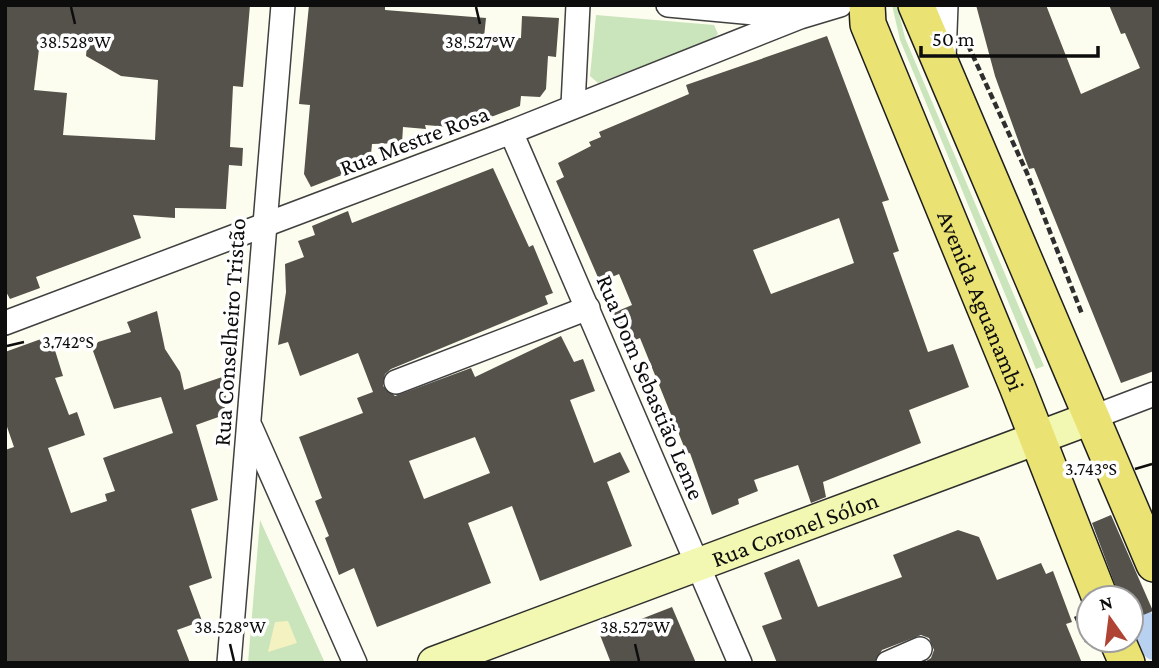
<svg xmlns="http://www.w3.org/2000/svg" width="1159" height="668" font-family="'Crimson Pro',serif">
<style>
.green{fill:#cae4bc}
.sand{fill:#f4f2c1}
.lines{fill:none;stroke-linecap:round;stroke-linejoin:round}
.canal{stroke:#b9d1f0;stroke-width:24}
.building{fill:#55514b;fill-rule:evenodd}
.street-casing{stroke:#404040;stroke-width:26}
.secondary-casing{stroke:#2f2f2f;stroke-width:35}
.primary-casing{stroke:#1e1e1e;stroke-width:38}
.path{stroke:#2f2f2f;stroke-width:4.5;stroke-dasharray:7 3.5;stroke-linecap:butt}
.street{stroke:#fff;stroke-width:23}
.secondary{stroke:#f2f7b1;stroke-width:32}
.primary{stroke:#eae373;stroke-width:35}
.ticks{fill:none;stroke:#0d0d0d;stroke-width:2.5}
.labels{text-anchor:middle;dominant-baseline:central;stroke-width:7;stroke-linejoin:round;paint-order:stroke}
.street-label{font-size:24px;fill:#0d0d0d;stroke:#fff}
.ticks-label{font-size:18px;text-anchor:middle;fill:#0d0d0d;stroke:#fff;stroke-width:7;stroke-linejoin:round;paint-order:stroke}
</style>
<rect width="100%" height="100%" fill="#fdfdef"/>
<g class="green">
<polygon points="892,5 897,5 905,38 1044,366 1036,369 900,40"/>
<polygon points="596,15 714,25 718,34 710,41 598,83 590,76"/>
<polygon points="260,520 325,663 248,663"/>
</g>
<polygon class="sand" points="288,621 297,643 268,652 275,622"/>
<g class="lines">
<polyline class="canal" points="1140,617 1154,648"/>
</g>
<g class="building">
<path d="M5,5H250L243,87L233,86L230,147L243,148L242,166L229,165L226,209L175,208V218L133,215L141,238L36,277L40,288L10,299L5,290ZM46,43L87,45L86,56L121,76L158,80L155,140L63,135L67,93L34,90L39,49H45Z"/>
<polygon points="309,5 385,5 385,10 486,18 484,37 521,38 522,16 559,18 556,57 548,56 546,89 540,97 521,96 520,106 462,128 425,125 426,129 403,127 402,143 372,144 370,164 311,187 304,174 310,105 299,104"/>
<polygon points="976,5 1046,5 1081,94 1140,68 1125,33 1121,34 1109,5 1154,5 1154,371 1121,383 1034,168 1029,169 1022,151 995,76"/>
<path d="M827,36L889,200L882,202L899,251L893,253L928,352L953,344L969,387L909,410L921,443L823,482L826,497L811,503L798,465L754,480L758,491L738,499L739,504L712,515L690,453L687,454L640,338L625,344L613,313L632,305L619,274L600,282L556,181L564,177L558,163L591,146L589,142L601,137L599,132L689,94L686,85ZM839,218L854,263L771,294L753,250Z"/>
<path d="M493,168L529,247L533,245L553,293L545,296L548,304L391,369L385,374L383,386L395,396L471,368L475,377L561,336L574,362L583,359L595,391L570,400L594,463L620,452L630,472L607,482L632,546L540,581L512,506L468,523L491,583L377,627L354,568L339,575L325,538L329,536L315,501L322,498L299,437L363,413L357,398L373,392L358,353L300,376L288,342L278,345L286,292L285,264L304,257L298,241L315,235L312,226L348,211L352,223ZM475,437L490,473L424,499L409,461Z"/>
<polygon points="157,311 165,349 180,372 184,390 228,375 224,415 196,425 218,500 191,509 212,578 189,586 202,621 177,630 190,663 5,663 5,450 14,447 5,421 5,352 41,339 44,348 53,344 63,376 55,378 69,415 77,412 85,435 48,448 71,513 107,501 105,494 115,491 103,458 173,433 161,397 114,409 93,351 98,342 131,332 127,322"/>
<polygon points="1111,515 1153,611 1131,620 1131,598 1120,598 1092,523"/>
<polygon points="958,530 979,537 997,580 1041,563 1046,574 1053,571 1072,622 1066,624 1082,663 923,663 931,658 934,650 929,638 921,635 882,650 874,663 777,663 762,626 782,619 764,573 799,559 818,607 902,577 893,555"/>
<polygon points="672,607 696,663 611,663 600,635"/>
</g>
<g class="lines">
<g class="street-casing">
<g id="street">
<polyline points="668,5 797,17"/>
<polyline points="944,58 946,5"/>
<polyline points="573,105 578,5"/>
<polyline points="511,132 740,663"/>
<polyline points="5,323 511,132 800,17 840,5"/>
<polyline points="396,382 588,308"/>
<polyline points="1091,418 1154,394"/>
<polyline points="251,428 355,663"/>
<polyline points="229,663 283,5"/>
<polyline points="888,663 920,649"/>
</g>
</g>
<g class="secondary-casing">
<g id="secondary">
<path id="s1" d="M434,663L1091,418"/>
</g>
</g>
<g class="primary-casing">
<g id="primary">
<path id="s2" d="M867,5L868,24L1017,386L1100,598"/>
<polyline points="916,5 1154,564"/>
<polyline points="1117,640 1127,663"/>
</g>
</g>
<g class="path">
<polyline points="968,45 1027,173 1082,314"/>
<polyline points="1076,616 1088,644"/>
</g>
<use href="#street" class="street"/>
<use href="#secondary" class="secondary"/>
<use href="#primary" class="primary"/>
</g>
<path class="ticks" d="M71,7L75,24M476,7L480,24M7,346L24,342M1135,469L1152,464M230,644L234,661M635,644L639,661"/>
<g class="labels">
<g class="street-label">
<text transform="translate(414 140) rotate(-21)">Rua Mestre Rosa</text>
<text stroke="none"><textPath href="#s2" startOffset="318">Avenida Aguanambi</textPath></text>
<text transform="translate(229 332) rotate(-86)">Rua Conselheiro Tristão</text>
<text transform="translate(651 387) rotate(67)">Rua Dom Sebastião Leme</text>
<text stroke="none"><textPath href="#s1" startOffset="385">Rua Coronel Sólon</textPath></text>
</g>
</g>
<g class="ticks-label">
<text x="75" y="48">38.528°W</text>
<text x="480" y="48">38.527°W</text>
<text x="68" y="348">3.742°S</text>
<text x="1091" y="475">3.743°S</text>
<text x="230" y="633">38.528°W</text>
<text x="635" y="633">38.527°W</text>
</g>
<rect width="1159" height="668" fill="none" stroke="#0d0d0d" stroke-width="14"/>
<g transform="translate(1110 619) rotate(346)"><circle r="33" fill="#ffffff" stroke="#9e9e9e" stroke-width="2"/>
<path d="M0-5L12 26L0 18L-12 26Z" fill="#af4434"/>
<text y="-10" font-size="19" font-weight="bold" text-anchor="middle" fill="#0d0d0d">N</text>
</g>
<path d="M921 46v10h177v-10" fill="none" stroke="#0d0d0d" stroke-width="3.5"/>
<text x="932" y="46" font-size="21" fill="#0d0d0d" stroke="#ffffff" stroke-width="5" paint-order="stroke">50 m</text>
</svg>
